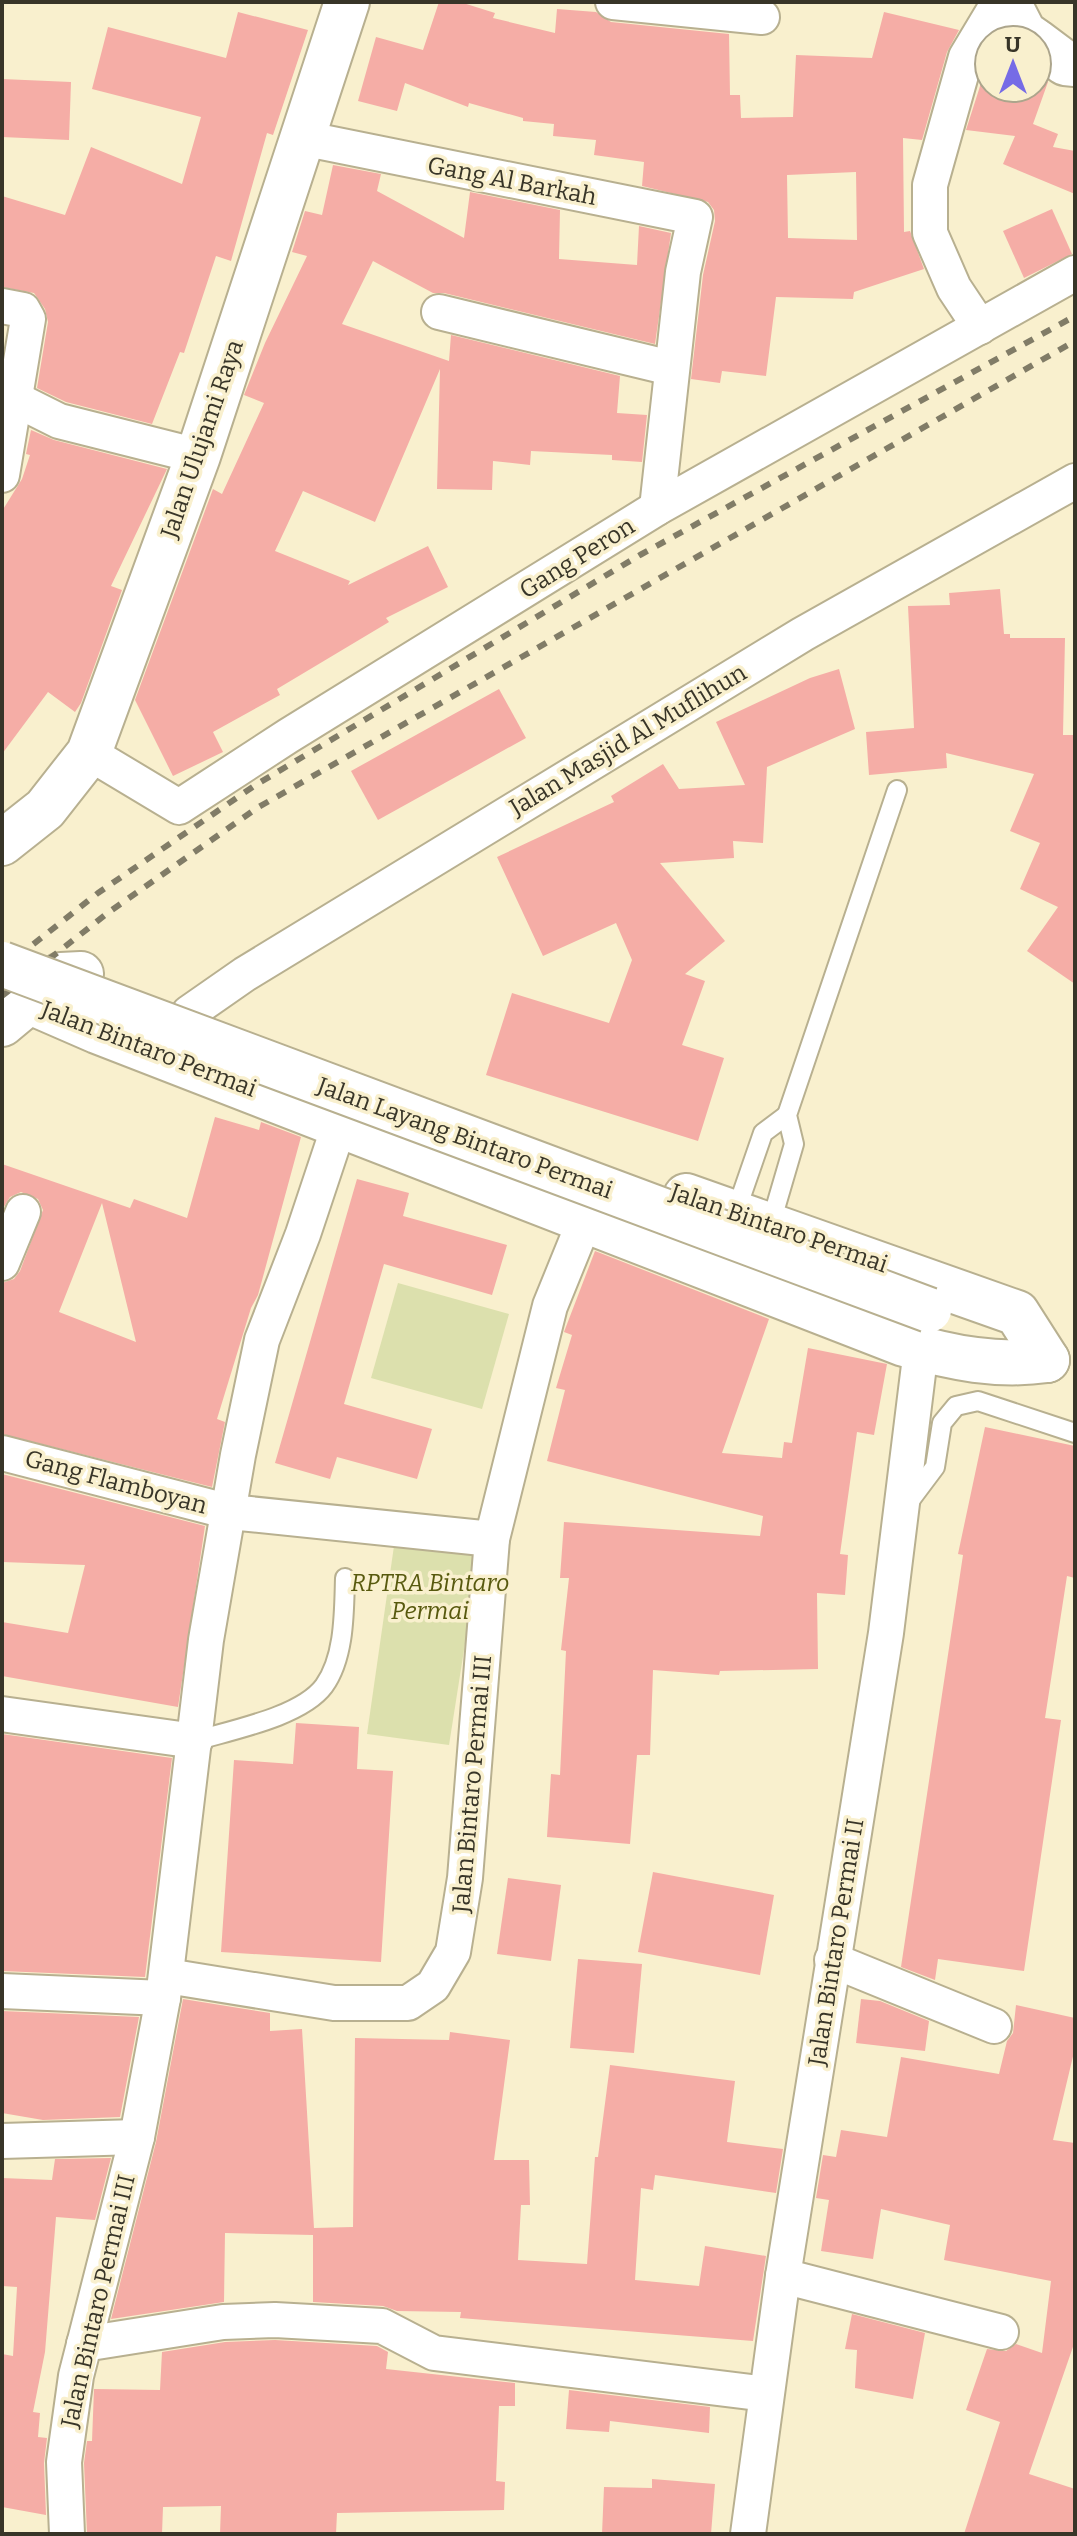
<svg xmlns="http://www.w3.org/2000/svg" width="1077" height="2536" font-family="Bitter,serif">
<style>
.green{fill:#dce0ad}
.building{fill:#f5ada6;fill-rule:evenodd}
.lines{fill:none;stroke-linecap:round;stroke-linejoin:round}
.lane-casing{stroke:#b8b090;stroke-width:22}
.street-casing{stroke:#b8b090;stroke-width:38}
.secondary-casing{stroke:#b8b090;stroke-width:48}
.lane{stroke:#fff;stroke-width:18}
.street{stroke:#fff;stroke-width:34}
.secondary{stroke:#fff;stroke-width:44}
.rail{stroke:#817c67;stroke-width:6;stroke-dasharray:10 10;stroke-linecap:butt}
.secondary-bridge-casing{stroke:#b8b090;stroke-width:48;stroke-linecap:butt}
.secondary-bridge{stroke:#fff;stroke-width:44}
.labels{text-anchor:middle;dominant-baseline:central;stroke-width:7;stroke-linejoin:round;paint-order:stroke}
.street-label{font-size:24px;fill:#383528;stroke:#f9f0ce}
.park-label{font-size:24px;font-style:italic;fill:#57590e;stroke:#f9f0ce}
</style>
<rect width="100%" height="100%" fill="#f9f0ce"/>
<g class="green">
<polygon points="398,1283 509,1314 482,1409 371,1378"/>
<polygon points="395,1539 479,1555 449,1745 367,1734"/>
</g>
<g class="building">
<path d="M439,2H460L495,13L493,18L555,33L557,9L596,12L611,22L729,34L730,95H740L741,118L793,117L796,55L872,58L884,12L959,30L947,52L922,140L903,138L904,232L910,231L924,269L854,292L853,299L776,297L766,376L722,371L720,383L691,379L703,275L715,221L714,210L708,202L642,186L644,162L594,155L596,140L553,136L554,124L523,121V118L469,103L468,107L405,83L397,111L358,101L376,37L423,50ZM856,172L857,240L788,238L787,175Z"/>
<polygon points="238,12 308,30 273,135 267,133 231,261 216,256 184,353 180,352 152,424 66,402 37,388 48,322 45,309 34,293 2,287 2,196 65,215 91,147 182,184 201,117 92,89 108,27 226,58"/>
<polygon points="989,58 989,88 1037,88 1037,74 1048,82 1033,124 1058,134 1053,147 1075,151 1075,194 1003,164 1015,136 966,130"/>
<polygon points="2,79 71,82 69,140 2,137"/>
<polygon points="333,165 381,174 377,191 464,238 470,192 560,210 559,259 637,265 639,226 671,233 655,344 444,293 433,293 373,261 342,324 449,361 451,335 620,376 617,413 647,415 642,462 612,460 612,455 531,451 530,465 493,461 492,490 437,489 440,369 375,522 303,491 275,551 350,581 348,585 428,546 448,587 386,618 389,622 277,689 280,695 213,732 223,752 173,776 135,700 213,489 222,494 264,403 244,395 265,343 307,256 292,252 305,211 322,215"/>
<polygon points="1052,209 1072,254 1024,278 1003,231"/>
<polygon points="31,430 54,440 167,469 111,586 122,590 81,703 75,712 48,692 2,754 2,511 22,479 30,455 26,454"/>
<polygon points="1000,589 1004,634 1010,634 1010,638 1065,638 1063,735 1075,735 1075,984 1027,951 1058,907 1020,889 1040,843 1010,831 1034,774 946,753 947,768 869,775 866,732 914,728 908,606 950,605 949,593"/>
<polygon points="839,669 855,729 767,767 763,843 733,841 734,858 660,863 725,941 685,974 705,981 682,1045 724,1058 698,1141 486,1075 512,993 609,1023 632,960 616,923 543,956 497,857 614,802 611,796 663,764 679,789 745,785 716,722 810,678"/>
<polygon points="499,689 526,738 378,820 351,771"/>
<path d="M215,1117L259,1130L261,1122L301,1137L258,1295L251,1308L217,1419L225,1422L212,1487L2,1434V1283L14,1279L20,1271L43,1210L38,1199L21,1192L10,1197L2,1210V1164L130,1208L134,1199L187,1218ZM102,1203L136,1342L59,1312Z"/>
<polygon points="357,1179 409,1193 403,1216 507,1245 492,1295 384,1264 344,1404 432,1429 417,1479 337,1457 330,1479 275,1463"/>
<polygon points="595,1251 769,1319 722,1453 782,1458 784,1442 792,1443 808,1348 887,1364 874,1435 857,1432 840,1554 848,1555 845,1595 817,1593 818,1669 720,1671 719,1675 653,1670 650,1755 637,1755 630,1844 547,1837 551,1774 560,1775 566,1651 561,1650 569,1578 560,1578 564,1522 760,1536 763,1516 547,1461 565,1390 556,1388 572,1335 564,1332"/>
<polygon points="985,1427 1075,1446 1075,1578 1067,1576 1045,1718 1061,1720 1024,1971 938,1959 935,1980 901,1967 963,1555 958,1554"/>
<polygon points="2,1474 205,1526 178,1707 2,1676 2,1622 68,1633 85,1565 2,1562"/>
<polygon points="296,1723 359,1727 357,1769 393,1771 381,1962 221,1952 234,1760 293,1764"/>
<polygon points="2,1734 172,1758 145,1977 2,1971"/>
<polygon points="653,1872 774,1895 760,1975 638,1952"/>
<polygon points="508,1878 561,1885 551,1961 497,1954"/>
<polygon points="578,1959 642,1964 634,2053 570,2048"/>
<polygon points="183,1999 270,2013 270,2031 302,2029 314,2228 353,2227 355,2038 449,2040 450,2032 510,2040 494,2160 529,2160 530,2205 521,2205 518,2260 587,2264 595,2157 598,2157 610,2065 735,2081 727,2142 783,2149 776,2193 655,2175 653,2190 641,2188 635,2280 699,2286 705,2246 766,2256 753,2341 460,2318 461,2312 397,2311 383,2306 313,2302 313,2235 225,2233 224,2302 111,2319 156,2142"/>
<polygon points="861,1999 880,2001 929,2021 925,2051 856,2043"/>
<polygon points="1016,2005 1075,2018 1075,2048 1053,2140 1075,2143 1075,2341 1029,2474 1075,2489 1075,2534 964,2534 1000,2422 966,2410 987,2349 1006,2351 1016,2344 1042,2353 1051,2281 944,2260 950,2225 881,2209 873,2259 821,2251 829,2200 816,2198 823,2155 836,2157 841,2130 887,2137 901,2057 999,2074 1007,2041 1013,2033"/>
<polygon points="2,2011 139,2017 120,2117 43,2120 2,2113"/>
<polygon points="111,2158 95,2220 56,2217 45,2352 33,2412 40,2413 38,2437 47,2438 44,2463 46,2515 2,2507 2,2354 13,2356 17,2287 2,2286 2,2178 52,2180 55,2159"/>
<polygon points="852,2314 925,2333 913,2399 855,2388 857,2350 845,2349"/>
<polygon points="275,2340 377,2346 388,2352 386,2369 515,2383 515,2406 499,2406 496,2481 505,2482 504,2510 337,2513 336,2534 220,2534 221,2506 163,2507 162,2534 87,2534 84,2463 87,2441 92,2441 94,2389 160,2390 162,2352 225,2342"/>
<polygon points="569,2390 710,2407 709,2433 610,2421 609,2432 566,2429"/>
<polygon points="652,2479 715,2484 711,2534 602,2534 604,2487 652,2488"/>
</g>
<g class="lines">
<g class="lane-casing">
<g id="lane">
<polyline points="735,1214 763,1133 787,1115"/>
<polyline points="770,1226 794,1144 787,1115 897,790"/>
<polyline points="908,1503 935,1467 942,1423 956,1406 978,1401 1075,1433"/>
<path d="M195,1741C231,1730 301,1717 324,1686C345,1657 344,1611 345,1578"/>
</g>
</g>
<g class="street-casing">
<g id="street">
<polyline points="613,2 762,17"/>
<polyline points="302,138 695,217 683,272 657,508"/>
<polyline points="2,306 23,310 28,319 2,475"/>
<polyline points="439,312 671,368"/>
<polyline points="980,327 954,288 930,233 930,185 966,57 999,2"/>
<polyline points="2,397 15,399 59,421 198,456"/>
<polyline points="89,753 179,807 288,736 657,508 1075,273"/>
<polyline points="189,1013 245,974 803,634 1075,481"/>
<polyline points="2,1263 23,1212"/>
<polyline points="2,1453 230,1512 492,1539"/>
<polyline points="2,1714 195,1741"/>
<polyline points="832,1960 994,2026"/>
<polyline points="167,1976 334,2003 408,2003 433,1986 453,1952 465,1878 492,1539 550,1306 585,1220"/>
<polyline points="2,1991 163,1998"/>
<polyline points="2,2141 137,2137"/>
<polyline points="783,2276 1001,2332"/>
<polyline points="84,2344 223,2322 275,2320 382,2326 434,2353 766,2394"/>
<polyline points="67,2534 64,2462 76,2376 137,2137 163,1998 206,1640 238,1455 262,1340 303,1234 340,1123"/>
<polyline points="748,2534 783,2276 886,1633 921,1349"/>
</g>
</g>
<g class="secondary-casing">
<g id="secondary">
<polyline points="1008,2 1024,33 1034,40"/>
<polyline points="1037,42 1065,63 1075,64"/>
<polyline points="2,843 45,809 89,753 198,456 347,2"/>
<path d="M28,1001L97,1031L904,1344C952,1358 998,1367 1047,1360"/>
<polyline points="2,1024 61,975 81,974"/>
<polyline points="686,1196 1017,1313 1047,1360"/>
</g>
</g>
<use href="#lane" class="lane"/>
<use href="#street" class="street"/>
<use href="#secondary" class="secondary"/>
<g class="rail">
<polyline points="2,969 98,893 254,786 640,555 1075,316"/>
<polyline points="2,996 109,912 257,808 1075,341"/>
</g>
<g class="secondary-bridge-casing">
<polyline id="secondary-bridge" points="2,964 929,1310"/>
</g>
<use href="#secondary-bridge" class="secondary-bridge"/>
</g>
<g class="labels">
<g class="street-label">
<text transform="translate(512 181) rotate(11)">Gang Al Barkah</text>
<text transform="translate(202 439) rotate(-71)">Jalan Ulujami Raya</text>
<text transform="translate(577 558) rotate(-32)">Gang Peron</text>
<text transform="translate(628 740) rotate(-31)">Jalan Masjid Al Muflihun</text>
<text transform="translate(149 1049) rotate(21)">Jalan Bintaro Permai</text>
<text transform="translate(465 1138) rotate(20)">Jalan Layang Bintaro Permai</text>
<text transform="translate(779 1228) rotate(19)">Jalan Bintaro Permai</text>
<text transform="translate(116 1482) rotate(15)">Gang Flamboyan</text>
<text transform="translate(472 1784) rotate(-85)">Jalan Bintaro Permai III</text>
<text transform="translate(836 1942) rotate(-81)">Jalan Bintaro Permai II</text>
<text transform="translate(98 2301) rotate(-77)">Jalan Bintaro Permai III</text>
</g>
<g class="park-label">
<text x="430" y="1583">RPTRA Bintaro<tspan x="430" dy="28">Permai</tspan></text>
</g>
</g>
<rect width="1077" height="2536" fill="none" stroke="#383528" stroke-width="8"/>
<g transform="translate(1013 64)"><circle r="38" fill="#f9f0ce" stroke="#aca58c" stroke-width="2"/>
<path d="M0-6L14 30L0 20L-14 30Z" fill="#766be6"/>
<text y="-12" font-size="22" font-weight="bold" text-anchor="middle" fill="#383528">U</text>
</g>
</svg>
